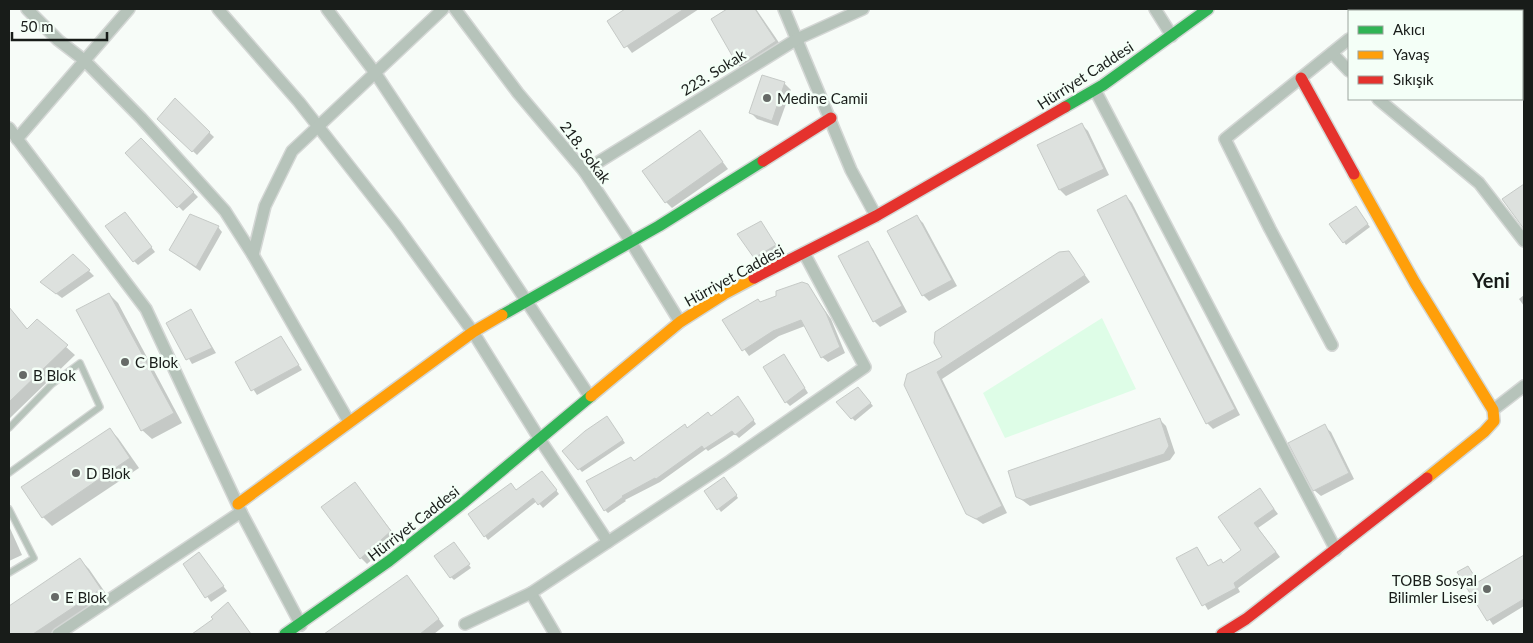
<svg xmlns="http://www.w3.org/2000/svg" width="1533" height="643" font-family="Lato,sans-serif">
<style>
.green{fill:#defde7}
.shadow{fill:#0003}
.building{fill:#dde1de;stroke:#c6cac7}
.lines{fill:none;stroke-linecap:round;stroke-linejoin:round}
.lane-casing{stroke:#d4d7d5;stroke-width:8}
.street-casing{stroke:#d4d7d5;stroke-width:14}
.fast-casing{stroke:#d4d7d5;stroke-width:14}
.slow-casing{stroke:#d4d7d5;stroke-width:14}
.jam-casing{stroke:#d4d7d5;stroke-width:14}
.lane{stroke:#b6c3ba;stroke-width:5.5}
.street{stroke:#b6c3ba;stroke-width:11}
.fast{stroke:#30b455;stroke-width:11}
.slow{stroke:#ff9f0a;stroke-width:11}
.jam{stroke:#e5322d;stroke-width:11}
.poi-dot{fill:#666a67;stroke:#f4fff7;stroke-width:2}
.labels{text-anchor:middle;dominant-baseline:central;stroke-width:5;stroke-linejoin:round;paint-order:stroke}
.street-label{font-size:15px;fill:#181c19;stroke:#f4fff7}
.poi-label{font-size:15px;fill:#181c19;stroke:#f4fff7;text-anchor:start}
.district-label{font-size:20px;font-weight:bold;fill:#181c19;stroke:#f4fff7}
</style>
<rect width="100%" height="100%" fill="#f7fcf8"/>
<polygon class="green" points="1102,318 1136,389 1005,438 983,393"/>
<g class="shadow">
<polygon points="627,9 699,9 632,53 608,21"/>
<polygon points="729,9 756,9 782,47 746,72 739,66 712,20"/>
<polygon points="1464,9 1486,9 1483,11 1467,11"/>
<polygon points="784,83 791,90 778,126 757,119 751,113"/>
<polygon points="175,100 214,137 197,155 159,119"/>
<polygon points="1082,125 1088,131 1109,175 1066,196 1060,190 1039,146"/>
<polygon points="700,131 728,169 672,208 666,202"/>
<polygon points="141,139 198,197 183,211 127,153"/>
<polygon points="1126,196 1132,203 1240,415 1213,429 1207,423"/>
<polygon points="1358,211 1370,227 1346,245 1344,242"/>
<polygon points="917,217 923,223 957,286 929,301 923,295"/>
<polygon points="129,218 155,252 138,265 134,261"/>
<polygon points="760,223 780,250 760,262 739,234"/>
<polygon points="218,227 222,232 200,271 170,250"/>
<polygon points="867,243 873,249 907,312 880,327 874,321"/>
<polygon points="1069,253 1090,282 942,379 1007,513 983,524 967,513 905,385 944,357"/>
<polygon points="73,255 94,276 62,298 46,286"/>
<polygon points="807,285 831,319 845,353 828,362 822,357 805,326 779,336 749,356 724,321 760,303"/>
<polygon points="109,294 118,303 182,423 152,439 142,430"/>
<polygon points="1524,295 1524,306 1519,299"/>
<polygon points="9,308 28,330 37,321 75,355 9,419"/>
<polygon points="191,311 216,353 192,364 168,323"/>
<polygon points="281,337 302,370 257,395 236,363"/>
<polygon points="784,355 808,393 790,406 786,402"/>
<polygon points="861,391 873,406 855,421 852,418"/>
<polygon points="738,398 756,424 739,438 735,434 708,451 706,449 660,482 625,500 626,501 608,513 605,510 635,462 711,417"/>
<polygon points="1160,420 1166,426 1175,453 1170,460 1030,506 1018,497"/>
<polygon points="610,421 625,443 582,472 564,451"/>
<polygon points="1324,426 1331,432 1354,479 1321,496 1314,490"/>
<polygon points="109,429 118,438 139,468 52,526 43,517"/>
<polygon points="545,476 559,494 543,508 537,501 488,540 470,515"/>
<polygon points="727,481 738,498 721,512 706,491"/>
<polygon points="355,484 397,538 367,564 361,558"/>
<polygon points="1260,490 1278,514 1258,528 1280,557 1238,588 1240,592 1208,610 1178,559 1197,548 1209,567 1224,564 1242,550"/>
<polygon points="9,526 22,555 9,561"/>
<polygon points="456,546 471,568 454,580 451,577"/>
<polygon points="199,554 227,591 211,602 184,564"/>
<polygon points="1523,558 1524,606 1493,625 1459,573 1468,567 1479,582"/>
<polygon points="80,560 89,569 109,598 56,634 9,634 9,608"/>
<polygon points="407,576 444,626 434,634 332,634 330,632"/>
<polygon points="232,608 251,634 194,634 215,620"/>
</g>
<g class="building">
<polygon points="625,9 684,9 624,48 607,21"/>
<polygon points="727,9 755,9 776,41 738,66 711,19"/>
<polygon points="762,75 785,82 772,121 749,113"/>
<polygon points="175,98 210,132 192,152 157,119"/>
<polygon points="1082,123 1104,169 1059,190 1037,145"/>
<polygon points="700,130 723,162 665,203 642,171"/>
<polygon points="141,138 194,192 177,208 125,153"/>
<polygon points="1524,184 1524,229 1502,199"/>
<polygon points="1126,195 1235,409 1206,424 1097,210"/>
<polygon points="1356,206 1368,224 1343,243 1329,224"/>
<polygon points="125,212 152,247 133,262 105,226"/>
<polygon points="190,214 219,226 196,267 169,250"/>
<polygon points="917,215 952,280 922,296 887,231"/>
<polygon points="761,221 776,245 754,258 737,234"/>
<polygon points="868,241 902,306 873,322 838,256"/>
<polygon points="1069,251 1085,275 937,372 1002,506 976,519 966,514 904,385 907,374 942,357 934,343 935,332 1059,252"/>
<polygon points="73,254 90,270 56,294 40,282"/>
<polygon points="802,282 808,284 826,313 840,347 821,358 801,320 773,331 742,351 722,320 758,299 760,302 776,296 776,291"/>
<polygon points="109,293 174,413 141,431 76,310"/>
<polygon points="9,307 27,329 37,319 68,345 9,402"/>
<polygon points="191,309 212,348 186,360 166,323"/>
<polygon points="281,336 299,365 251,391 235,362"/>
<polygon points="784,354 805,388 785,403 763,367"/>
<polygon points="858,387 871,403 851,419 836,402"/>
<polygon points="738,396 754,420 735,435 732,431 704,449 702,446 656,479 655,478 622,496 623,497 604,511 586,481 631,457 634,461 685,424 687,428 708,412 711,416"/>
<polygon points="607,416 623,440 578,470 562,451 585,431"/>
<polygon points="1160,418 1169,446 1164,454 1023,500 1016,497 1008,471"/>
<polygon points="1325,424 1349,473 1313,491 1288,443"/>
<polygon points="110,428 130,458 42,518 21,487"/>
<polygon points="542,471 557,490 538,505 533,498 484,537 468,514 511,483 516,490"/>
<polygon points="724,477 737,495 717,510 704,491"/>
<polygon points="355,482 391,531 360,559 321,507"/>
<polygon points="1260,488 1274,509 1254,523 1276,552 1234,583 1236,588 1202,606 1176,558 1197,547 1208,566 1221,559 1223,563 1241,550 1218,517"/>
<polygon points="454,542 470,564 450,578 434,556"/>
<polygon points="199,552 224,586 205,598 183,564"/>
<polygon points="1524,555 1524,599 1487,621 1457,572 1468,566 1478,582"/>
<polygon points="80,558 101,589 33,634 9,634 9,606"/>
<polygon points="407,575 439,619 420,634 324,634"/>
<polygon points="228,602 251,634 192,634 213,619 211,617"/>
</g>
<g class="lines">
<g class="lane-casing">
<g id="lane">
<polyline points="9,428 52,384 80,363 100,407 9,473"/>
<polyline points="9,509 34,558 9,573"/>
</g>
</g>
<g class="street-casing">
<g id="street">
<polyline points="27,9 58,40 84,60 141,118 225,211 253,255 349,422"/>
<polyline points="218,9 299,102 396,226 473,332 539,438 608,542"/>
<polyline points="327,9 376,74 590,397"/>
<polyline points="455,9 518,93 584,171 631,242 680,322"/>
<polyline points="784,9 851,170 876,216"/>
<polyline points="1155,9 1172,36"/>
<polyline points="1436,9 1439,11"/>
<polyline points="1381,11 1384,9"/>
<polyline points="1332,53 1349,71"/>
<polyline points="1522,79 1524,81"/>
<polyline points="1095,90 1336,550"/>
<polyline points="1378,99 1479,183 1524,241"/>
<polyline points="9,128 146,309 241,512 301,625"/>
<polyline points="17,139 129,9"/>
<polyline points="584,171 797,39 863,9"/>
<polyline points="253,255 265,206 292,151 443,9"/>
<polyline points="1332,345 1270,229 1225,139 1349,39"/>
<polyline points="1493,410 1524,386"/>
<polyline points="531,593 555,634"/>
<polyline points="465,624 531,593 730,461 865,367 804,253"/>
<polyline points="58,634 241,512"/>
</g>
</g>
<g class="fast-casing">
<g id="fast">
<polyline points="1065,107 1103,85 1208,9"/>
<polyline points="502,315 659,226 763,161"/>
<polyline points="285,634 389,561 463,503 591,396"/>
</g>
</g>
<g class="slow-casing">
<g id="slow">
<polyline points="1354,174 1415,283 1493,410 1494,421 1484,432 1427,478"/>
<polyline points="591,396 680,322 724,294 754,278"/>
<polyline points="238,504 473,332 502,315"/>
</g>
</g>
<g class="jam-casing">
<g id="jam">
<polyline points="1301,78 1354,174"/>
<polyline points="763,161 831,118"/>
<polyline points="754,278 876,216 1065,107"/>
<polyline points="1222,634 1246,619 1427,478"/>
</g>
</g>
<use href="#lane" class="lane"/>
<use href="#street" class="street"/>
<use href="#fast" class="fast"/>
<use href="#slow" class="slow"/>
<use href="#jam" class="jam"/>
</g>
<g class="poi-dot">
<circle cx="767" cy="98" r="5"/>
<circle cx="125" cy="362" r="5"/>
<circle cx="23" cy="375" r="5"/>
<circle cx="76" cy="473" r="5"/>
<circle cx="1487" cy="589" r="5"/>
<circle cx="55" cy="597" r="5"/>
</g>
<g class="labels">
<g class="street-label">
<text transform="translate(713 72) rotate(-32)">223. Sokak</text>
<text transform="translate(1085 75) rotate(-33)">Hürriyet Caddesi</text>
<text transform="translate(586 152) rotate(53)">218. Sokak</text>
<text transform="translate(734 275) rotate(-29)">Hürriyet Caddesi</text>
<text transform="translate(413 523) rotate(-38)">Hürriyet Caddesi</text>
</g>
<g class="poi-label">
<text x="777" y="98">Medine Camii</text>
<text x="135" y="362">C Blok</text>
<text x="33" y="375">B Blok</text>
<text x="86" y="473">D Blok</text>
<text x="1477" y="580" text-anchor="end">TOBB Sosyal<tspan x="1477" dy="17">Bilimler Lisesi</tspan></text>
<text x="65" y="597">E Blok</text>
</g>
<g class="district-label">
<text x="1491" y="280">Yeni</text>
</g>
</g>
<rect width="1533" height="643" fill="none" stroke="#181c19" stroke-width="20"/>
<rect x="1348" y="10" width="175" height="90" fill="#f4fff7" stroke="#9ca49e"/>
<rect x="1358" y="26" width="25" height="8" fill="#30b455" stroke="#9ca49e"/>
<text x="1393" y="35" font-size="15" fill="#181c19">Akıcı</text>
<rect x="1358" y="51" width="25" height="8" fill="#ff9f0a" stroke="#9ca49e"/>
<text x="1393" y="60" font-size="15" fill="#181c19">Yavaş</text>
<rect x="1358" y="76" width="25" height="8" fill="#e5322d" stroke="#9ca49e"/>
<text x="1393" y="85" font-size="15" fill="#181c19">Sıkışık</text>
<path d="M12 32v8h95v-8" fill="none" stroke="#181c19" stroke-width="2.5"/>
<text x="20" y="32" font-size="15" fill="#181c19" stroke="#f4fff7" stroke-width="4" paint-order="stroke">50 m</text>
</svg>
